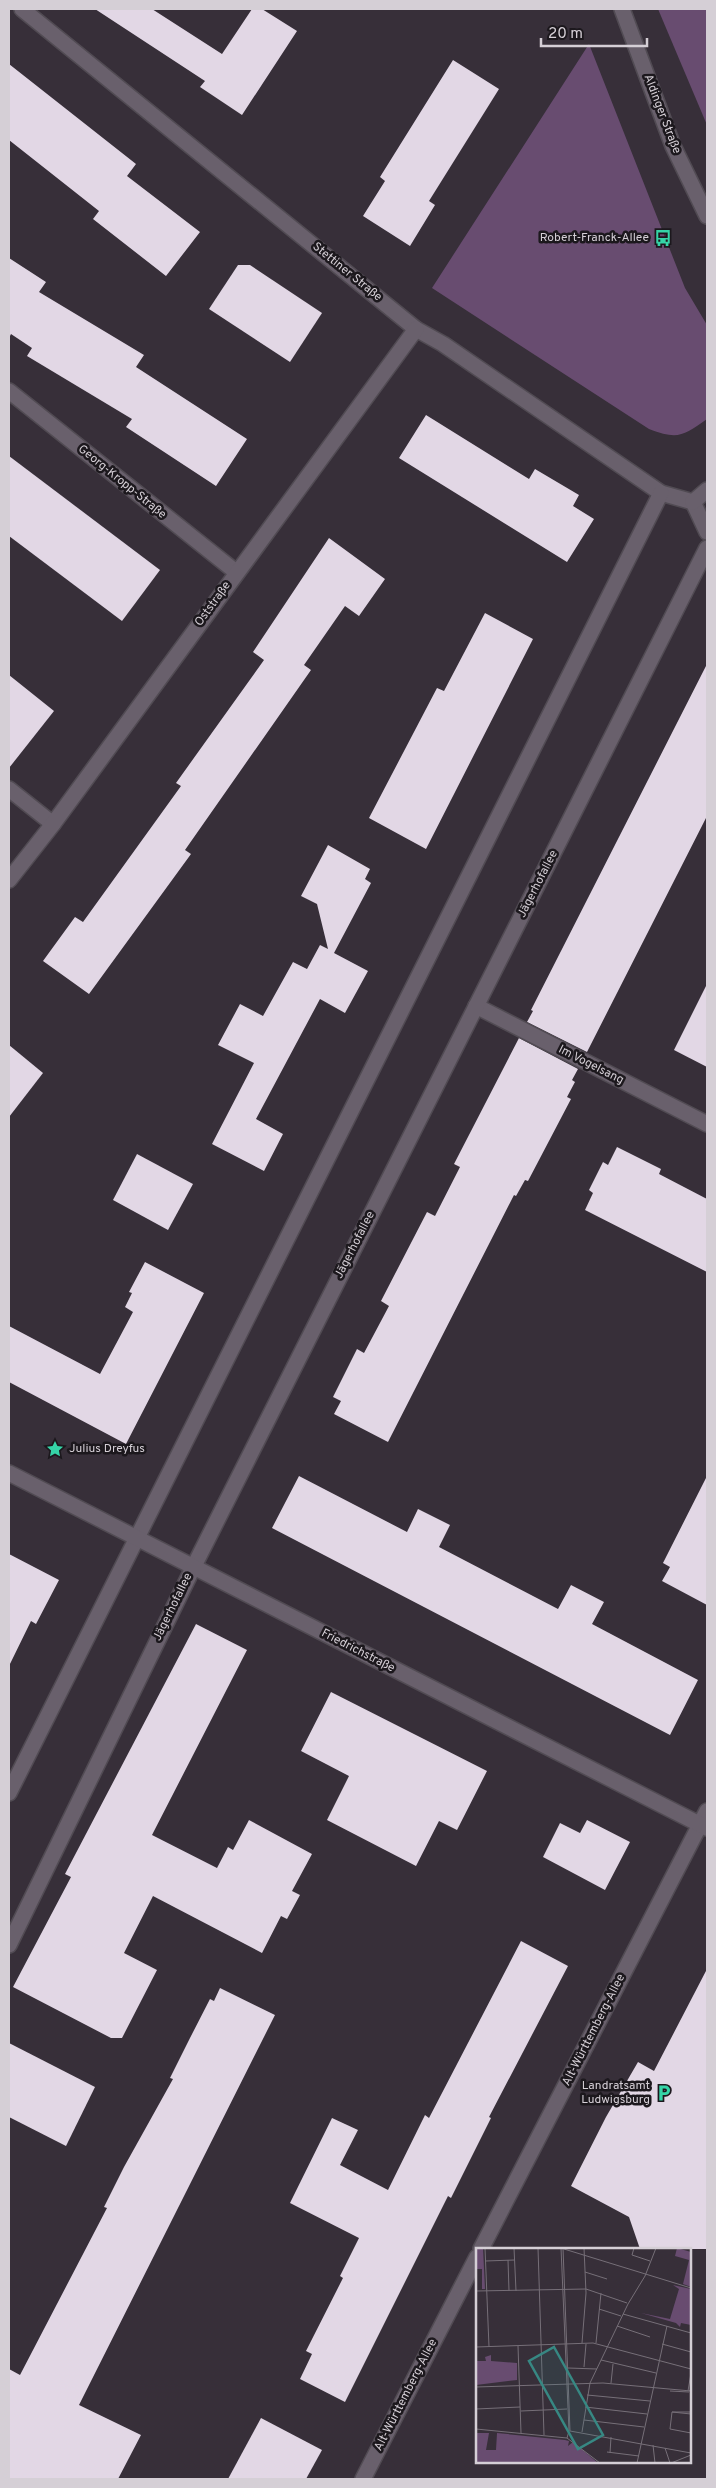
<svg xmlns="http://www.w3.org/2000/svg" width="716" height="2488" font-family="Overpass,sans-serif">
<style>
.green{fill:#684c70}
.building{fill:#e2d7e5}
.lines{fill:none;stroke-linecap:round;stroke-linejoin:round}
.minor-casing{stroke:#514b53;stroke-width:18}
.secondary-casing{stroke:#514b53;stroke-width:18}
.minor{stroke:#69606c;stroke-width:15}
.secondary{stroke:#69606c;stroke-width:15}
.labels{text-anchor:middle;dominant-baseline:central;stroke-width:5;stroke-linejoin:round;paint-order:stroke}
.street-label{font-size:12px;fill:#d5cfd6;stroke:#1c181d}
.poi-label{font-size:12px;fill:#d5cfd6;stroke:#1c181d;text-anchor:end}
.inset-road{fill:none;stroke:#766f78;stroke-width:1}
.view{fill:#378883;fill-opacity:0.15;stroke:#378883;stroke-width:2.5}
.inset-edge{fill:none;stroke:#d5cfd6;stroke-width:2.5}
</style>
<rect width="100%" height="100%" fill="#372f39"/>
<g class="green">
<polygon points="658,9 707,9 707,125"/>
<path d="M589,44L685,288L707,325V419C683,436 678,440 649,429L432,288Z"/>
</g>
<g class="building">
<polygon points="95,9 152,9 222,54 252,9 262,9 297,31 242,115 200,87 205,81"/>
<polygon points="453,60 499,89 429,201 435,205 410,246 363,216 385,181 380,177"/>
<polygon points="9,64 136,164 127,176 200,232 166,276 93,219 99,211 9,140"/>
<polygon points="9,258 46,282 39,292 144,355 136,367 247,439 216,486 126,427 132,419 27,356 32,348 11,334 9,338"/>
<polygon points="238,265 250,265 322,313 290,362 209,309"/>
<polygon points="426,415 529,479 535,469 579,495 573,506 594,519 567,562 399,458"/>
<polygon points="9,456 160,570 122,621 9,536"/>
<polygon points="329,538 385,579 359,616 345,606 304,665 311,670 185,850 191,854 89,994 43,961 75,917 83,922 181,786 176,783 264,660 253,652"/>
<polygon points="485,613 533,639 426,849 369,818 437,688 444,691"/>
<polygon points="707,664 707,816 587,1052 527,1022 533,1011 531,1010"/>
<polygon points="9,675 54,711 9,768"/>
<polygon points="328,845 370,869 365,879 371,883 334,953 368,971 345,1013 320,999 256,1119 283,1134 264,1171 212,1144 254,1063 218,1045 240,1004 263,1016 293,962 307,969 320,945 328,949 317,904 301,896"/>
<polygon points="707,984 707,1067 674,1050"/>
<polygon points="519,1038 578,1069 572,1080 575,1082 567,1097 571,1099 528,1181 525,1180 516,1196 514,1195 388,1442 334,1414 341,1401 333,1397 357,1349 364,1353 389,1306 381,1301 427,1212 435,1216 460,1167 454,1164"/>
<polygon points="9,1045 43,1073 9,1117"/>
<polygon points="617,1147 661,1169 659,1174 707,1199 707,1272 585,1210 593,1193 589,1190 603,1162 608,1165"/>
<polygon points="137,1154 193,1184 168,1230 113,1200"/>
<polygon points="145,1262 204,1293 126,1444 9,1382 9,1326 100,1374 133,1312 125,1307 132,1293 129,1292"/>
<polygon points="299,1476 407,1532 418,1509 450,1525 439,1547 558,1609 571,1585 604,1602 592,1624 698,1680 670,1735 272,1528"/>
<polygon points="707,1476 707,1605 662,1581 670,1567 663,1563"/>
<polygon points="9,1554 59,1580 36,1624 31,1621 9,1666"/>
<polygon points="196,1624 247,1650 152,1835 217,1868 228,1847 233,1850 249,1820 312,1854 292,1891 300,1895 287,1919 281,1916 262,1953 153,1896 124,1953 157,1970 122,2038 111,2038 13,1987 71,1877 65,1874"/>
<polygon points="331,1692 487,1771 457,1830 439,1821 416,1866 327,1820 349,1776 301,1751"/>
<polygon points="587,1820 630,1842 605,1890 543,1857 560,1823 580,1833"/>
<polygon points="521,1941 568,1966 489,2117 491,2118 451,2198 448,2196 345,2402 300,2379 312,2354 306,2351 343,2278 340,2276 359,2238 290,2203 332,2118 358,2130 340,2165 388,2190 425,2115 429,2118"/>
<polygon points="707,1969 707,2249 640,2249 629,2217 571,2186 606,2117 638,2062 654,2071"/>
<polygon points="220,1988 275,2015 79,2405 141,2435 118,2479 9,2479 9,2369 20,2375 107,2208 104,2207 124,2167 173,2079 170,2078 190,2038 210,1999 214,2001"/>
<polygon points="9,2043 95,2087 66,2146 9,2117"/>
<polygon points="261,2418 322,2450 306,2479 228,2479"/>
</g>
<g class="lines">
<g class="minor-casing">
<g id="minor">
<polyline points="22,9 416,329 443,344 661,493 693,502"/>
<polyline points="9,391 236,572"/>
<polyline points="693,502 707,532"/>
<polyline points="693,502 707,490"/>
<polyline points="9,789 53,824"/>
<polyline points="9,880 53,824 416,329"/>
<polyline points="476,1006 707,1124"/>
<polyline points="9,1793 661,493"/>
<polyline points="9,1945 193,1568 707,548"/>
<polyline points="481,2249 707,1811"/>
<polyline points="363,2479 477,2257"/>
</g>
</g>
<g class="secondary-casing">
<g id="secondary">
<polyline points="622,9 673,146 707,216"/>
<polyline points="9,1473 707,1828"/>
</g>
</g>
<use href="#minor" class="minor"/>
<use href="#secondary" class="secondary"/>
</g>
<defs>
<g id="bus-bare" transform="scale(1.35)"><path d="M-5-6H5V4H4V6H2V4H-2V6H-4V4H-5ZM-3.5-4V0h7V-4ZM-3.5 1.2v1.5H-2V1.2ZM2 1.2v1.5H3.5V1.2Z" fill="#35d4a7" stroke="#1c181d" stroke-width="2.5" paint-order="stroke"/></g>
<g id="sight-bare" transform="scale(1.35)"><path d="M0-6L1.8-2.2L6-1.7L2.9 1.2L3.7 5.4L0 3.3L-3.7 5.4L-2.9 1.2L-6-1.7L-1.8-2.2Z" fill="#35d4a7" stroke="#1c181d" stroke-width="2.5" paint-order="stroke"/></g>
<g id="parking-bare" transform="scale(1.35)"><path d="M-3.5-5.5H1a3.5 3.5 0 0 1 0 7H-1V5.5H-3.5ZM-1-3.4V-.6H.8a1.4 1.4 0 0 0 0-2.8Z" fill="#35d4a7" stroke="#1c181d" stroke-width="2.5" paint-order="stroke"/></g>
</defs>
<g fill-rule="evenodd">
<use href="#bus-bare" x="663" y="238"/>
<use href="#sight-bare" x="55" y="1449"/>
<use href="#parking-bare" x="664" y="2093"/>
</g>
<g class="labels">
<g class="street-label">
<text transform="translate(662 114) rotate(69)">Aldinger Straße</text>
<text transform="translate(347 272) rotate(39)">Stettiner Straße</text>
<text transform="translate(122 482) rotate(39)">Georg-Kropp-Straße</text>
<text transform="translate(213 604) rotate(-54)">Oststraße</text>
<text transform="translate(538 884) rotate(-63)">Jägerhofallee</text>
<text transform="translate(591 1065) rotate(27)">Im Vogelsang</text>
<text transform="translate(355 1245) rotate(-63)">Jägerhofallee</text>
<text transform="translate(173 1607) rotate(-64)">Jägerhofallee</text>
<text transform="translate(358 1651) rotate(27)">Friedrichstraße</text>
<text transform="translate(594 2030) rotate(-63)">Alt-Württemberg-Allee</text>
<text transform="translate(406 2395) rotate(-63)">Alt-Württemberg-Allee</text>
</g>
<g class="poi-label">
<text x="649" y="238">Robert-Franck-Allee</text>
<text x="69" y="1449" text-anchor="start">Julius Dreyfus</text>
<text x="650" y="2086">Landratsamt<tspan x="650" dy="14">Ludwigsburg</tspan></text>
</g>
</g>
<g transform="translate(476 2248)">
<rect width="215" height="215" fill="#372f39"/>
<path d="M0,0H7L9,41H6V21H0ZM201,0L215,4V39L207,36L213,12L199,8ZM197,37L215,41V77L205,75L204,79L200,75L165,65L194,71L203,41ZM15,107V113L41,115V132L0,137L1,113H10L9,109ZM0,185H13L10,202H20L21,185L89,192L93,193L92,198L97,194L122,215H0Z" fill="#684c70"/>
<path class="inset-road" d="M9,0L13,99M38,0L40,43M62,0L68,187M85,0L93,183L91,190M87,0L94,183M158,0L156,7L174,13M88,1L215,40M32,12L33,43M9,13L39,12M109,24L131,31M0,43L110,41L151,55M123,61L145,68M147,66L215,85M141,78L174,89M106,95L110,45L108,0M120,95L125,45M186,96L215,104M42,98L45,185M0,99L117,95L215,121M125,112L180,125M108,119L110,96M92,120L121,121M135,135L137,116M0,139L127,135L215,143M194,143L213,144M212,143L215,125M111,147L174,153M109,159L171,166M0,161L44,159M45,163L91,161M196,164L194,181L215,185M196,164H215M196,164L215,166M108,172L168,179M0,181L91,190L124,215M94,183L215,205M106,184L114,135L152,56L169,28L180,0M177,197L179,215M189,200L194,215M131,204L163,208M134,205L135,189M161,215L191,78M195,215L215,207"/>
<path class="view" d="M78,99L127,187L102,201L53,113Z"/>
<rect width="215" height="215" class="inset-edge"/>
</g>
<rect width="716" height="2488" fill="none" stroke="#d5cfd6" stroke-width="20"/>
<path d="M541 38v8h106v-8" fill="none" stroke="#d5cfd6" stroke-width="2.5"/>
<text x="548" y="38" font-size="15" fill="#d5cfd6" stroke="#1c181d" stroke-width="4" paint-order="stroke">20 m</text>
</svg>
